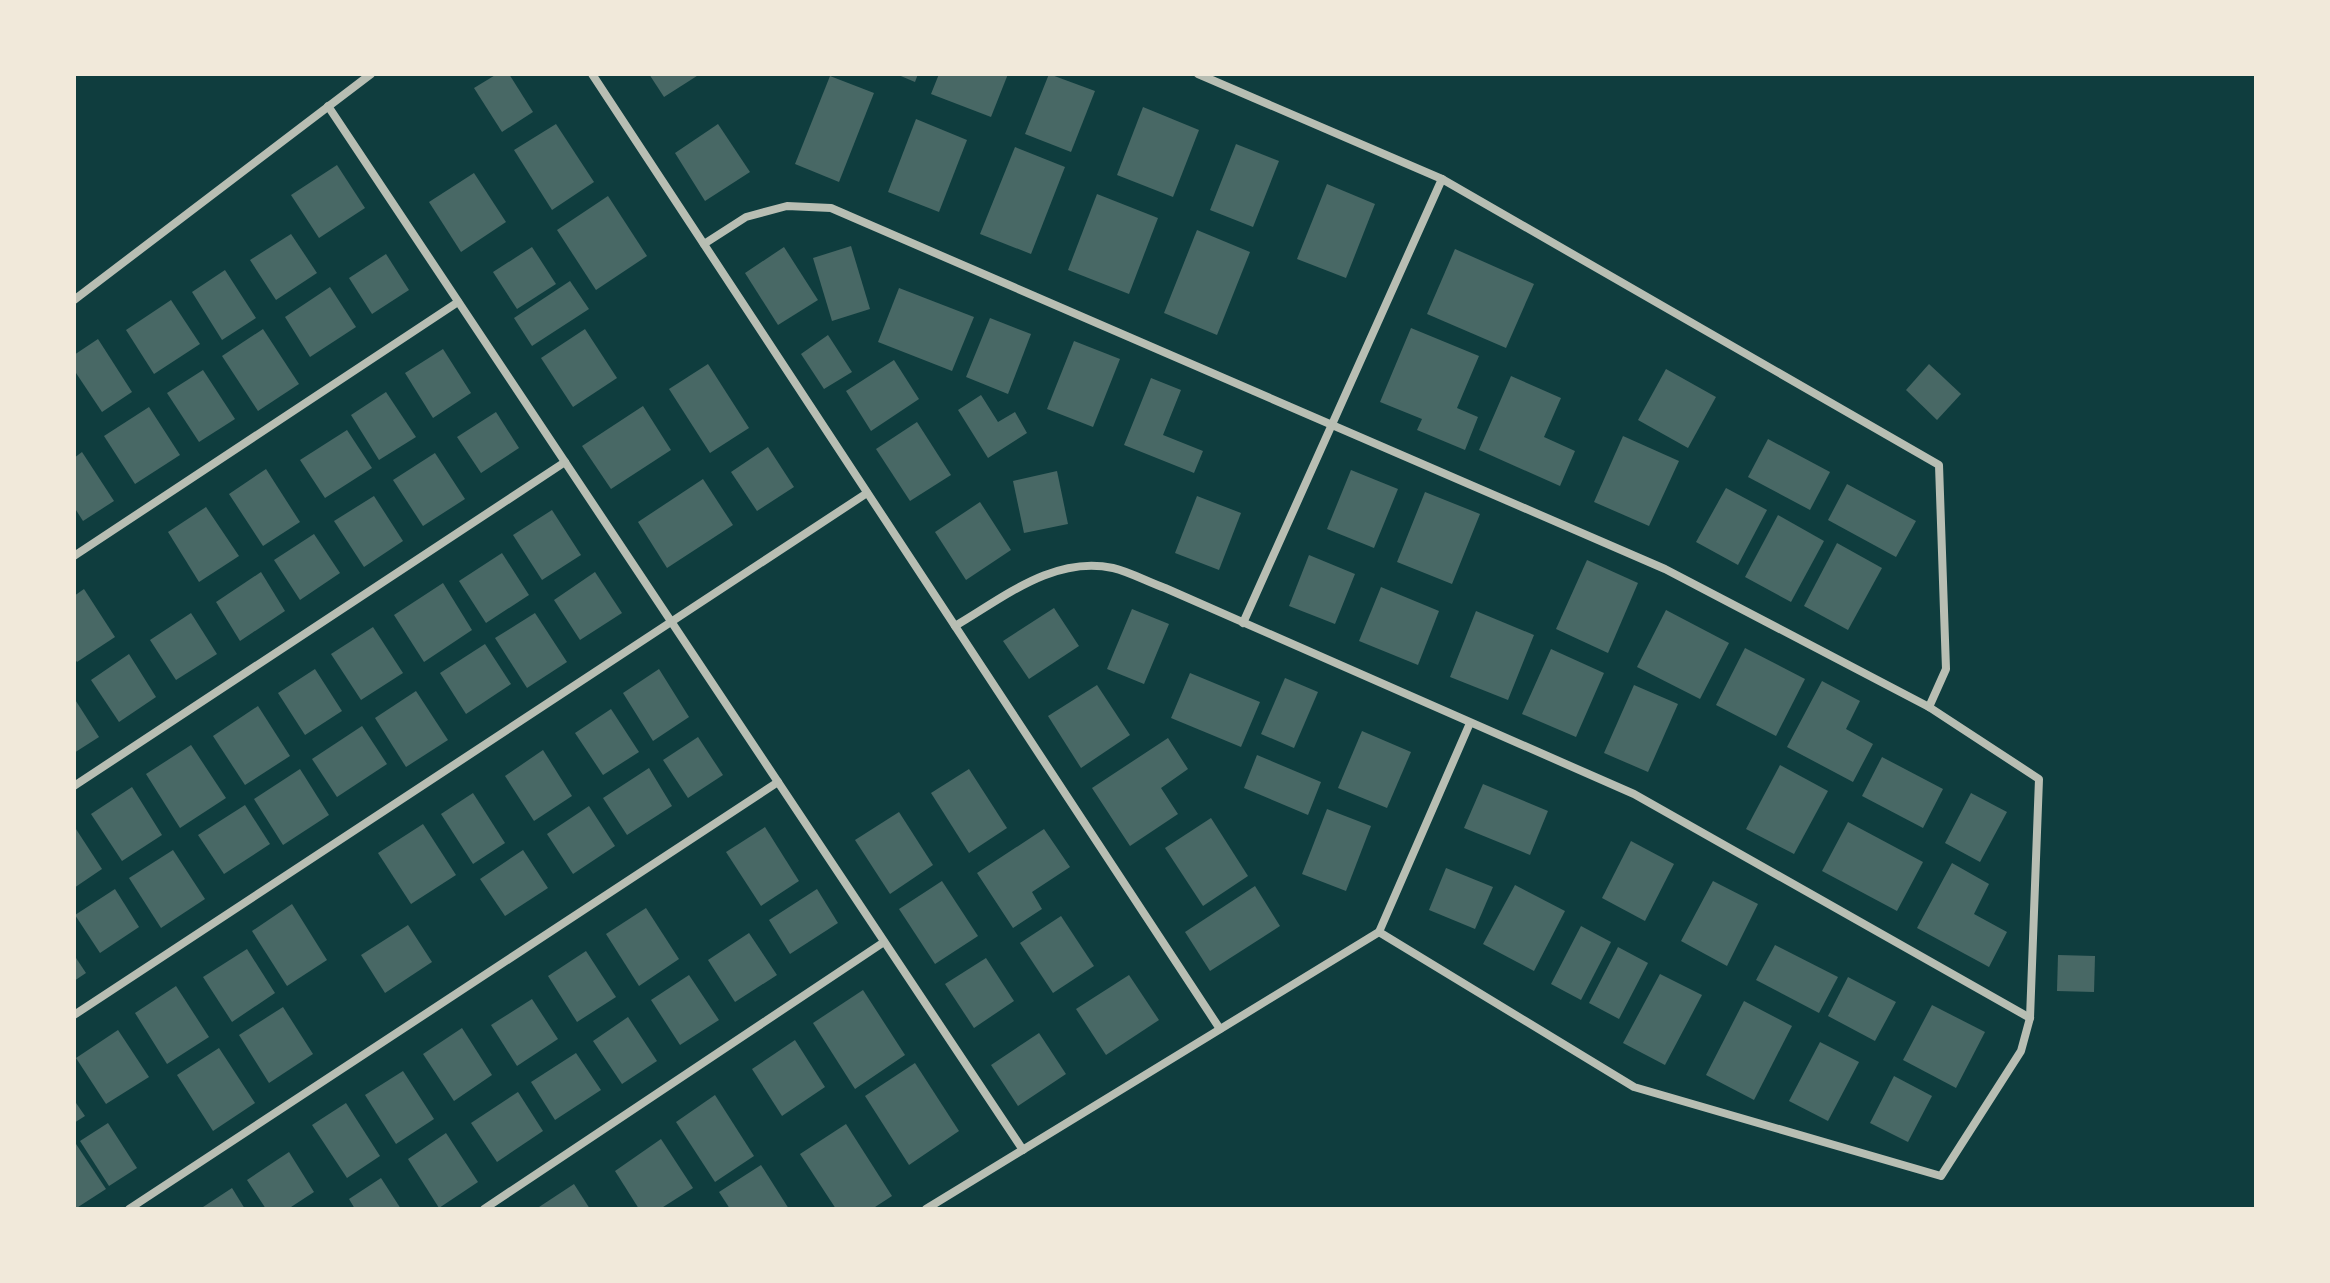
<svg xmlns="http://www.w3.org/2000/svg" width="2330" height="1283" font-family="Poppins,sans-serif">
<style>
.building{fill:#486865}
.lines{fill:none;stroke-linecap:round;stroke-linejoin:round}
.minor{stroke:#b8beb3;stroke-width:8}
</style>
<rect width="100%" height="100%" fill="#0f3d3e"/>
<g class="building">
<polygon points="497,74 509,74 533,112 502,132 474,88"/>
<polygon points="649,74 700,74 664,97"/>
<polygon points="896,74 918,74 915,82"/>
<polygon points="939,74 1008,74 991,117 931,94"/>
<polygon points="1049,74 1095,91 1071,152 1025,134"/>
<polygon points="830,76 874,93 839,182 795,164"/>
<polygon points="1143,107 1199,130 1173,197 1117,175"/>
<polygon points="916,119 967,140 939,212 888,192"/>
<polygon points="556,124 594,182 552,210 514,150"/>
<polygon points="718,124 750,172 705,201 675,153"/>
<polygon points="1236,144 1279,161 1253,227 1210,210"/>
<polygon points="1015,147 1065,167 1031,254 980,234"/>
<polygon points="337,165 365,208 319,238 291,195"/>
<polygon points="474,173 506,222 461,252 429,202"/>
<polygon points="1327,184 1375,204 1346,278 1297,259"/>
<polygon points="1097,194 1158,218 1129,294 1068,270"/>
<polygon points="608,196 647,256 596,290 557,230"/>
<polygon points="1197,230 1250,252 1217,335 1164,313"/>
<polygon points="291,234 317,273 276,300 250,260"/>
<polygon points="851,246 870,309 832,321 813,258"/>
<polygon points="532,247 556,284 517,309 493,272"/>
<polygon points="784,247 818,300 778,325 745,273"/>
<polygon points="1455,249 1534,284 1506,348 1427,314"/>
<polygon points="386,254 409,290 372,314 349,278"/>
<polygon points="225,270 256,318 222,340 192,292"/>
<polygon points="570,281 589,309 532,346 514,318"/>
<polygon points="330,287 356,327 310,357 285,317"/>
<polygon points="899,288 974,317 952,371 878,342"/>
<polygon points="171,300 200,344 154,374 126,330"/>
<polygon points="990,318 1031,334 1008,394 966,377"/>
<polygon points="1411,328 1479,356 1457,408 1478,417 1465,450 1417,430 1422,419 1380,402"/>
<polygon points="263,329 299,384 258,411 222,356"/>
<polygon points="585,329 617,378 573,407 541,358"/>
<polygon points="828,335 852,372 824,389 801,354"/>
<polygon points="98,339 132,392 102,412 74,370 74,355"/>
<polygon points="1074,341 1120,359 1093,427 1047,409"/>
<polygon points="443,349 471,393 433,418 405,373"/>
<polygon points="894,360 919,399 871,431 846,391"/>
<polygon points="708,364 749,428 710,453 669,389"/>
<polygon points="1929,364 1961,394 1937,420 1906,390"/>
<polygon points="1666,369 1716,397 1688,448 1638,420"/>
<polygon points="203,370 235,419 199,442 167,393"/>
<polygon points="1511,376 1561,398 1544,437 1575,451 1560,486 1479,450"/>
<polygon points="1151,378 1181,390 1163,435 1203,451 1194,473 1124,445"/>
<polygon points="386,392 416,437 379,460 351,415"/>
<polygon points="981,395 998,422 1015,412 1027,433 988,458 958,410"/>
<polygon points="643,406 671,450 611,489 582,446"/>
<polygon points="149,407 180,455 135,484 104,436"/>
<polygon points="496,412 519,448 481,473 457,437"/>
<polygon points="917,422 951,475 910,501 876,449"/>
<polygon points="347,430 372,468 325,498 300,460"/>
<polygon points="1623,436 1679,461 1649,526 1594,502"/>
<polygon points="1768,439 1830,472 1810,510 1748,477"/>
<polygon points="768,447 794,487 757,511 731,472"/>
<polygon points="82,452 114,501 83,521 74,507 74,458"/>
<polygon points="435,453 465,499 423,526 393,480"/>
<polygon points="266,469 300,522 263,546 229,494"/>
<polygon points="1351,470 1398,489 1374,548 1327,529"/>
<polygon points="1057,471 1068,524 1024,533 1013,481"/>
<polygon points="703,479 733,525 667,568 638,522"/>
<polygon points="1847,484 1916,521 1896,557 1828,520"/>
<polygon points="1726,488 1767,510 1738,565 1696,542"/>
<polygon points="1425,492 1480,514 1452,584 1397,562"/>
<polygon points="374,496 403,541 364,567 334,521"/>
<polygon points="1197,496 1241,513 1219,570 1175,553"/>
<polygon points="980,502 1011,550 966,580 935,532"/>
<polygon points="206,507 239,556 199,582 168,532"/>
<polygon points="552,510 581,555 542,580 513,535"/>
<polygon points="1778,515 1824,541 1791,602 1745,577"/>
<polygon points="314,534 340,573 300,600 274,560"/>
<polygon points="1837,543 1882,568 1848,630 1804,606"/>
<polygon points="502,553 529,595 486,623 459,581"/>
<polygon points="1309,555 1355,574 1335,624 1289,606"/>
<polygon points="1587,560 1638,583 1608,653 1556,629"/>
<polygon points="261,572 285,611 240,641 216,602"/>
<polygon points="595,572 622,613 580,640 554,600"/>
<polygon points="443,583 472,630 424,662 394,615"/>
<polygon points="1381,587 1439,611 1418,665 1359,641"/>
<polygon points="84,589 115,637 77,662 74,658 74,596"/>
<polygon points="1054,608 1079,646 1029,679 1003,641"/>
<polygon points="1132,609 1169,624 1144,684 1107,669"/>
<polygon points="1666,610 1729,643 1700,699 1637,667"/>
<polygon points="1476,611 1534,635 1508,700 1450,677"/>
<polygon points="191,613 217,654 176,680 150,640"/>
<polygon points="535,613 567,662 527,688 495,638"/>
<polygon points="373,627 403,673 361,700 331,654"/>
<polygon points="485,644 511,684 466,714 440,673"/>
<polygon points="1745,648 1805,679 1776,736 1716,705"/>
<polygon points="1551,649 1604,673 1576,737 1522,714"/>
<polygon points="129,654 156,697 119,722 91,680"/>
<polygon points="315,669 342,711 305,735 278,693"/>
<polygon points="659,669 689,717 653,741 623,693"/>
<polygon points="1190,673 1260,702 1241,747 1171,718"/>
<polygon points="1285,678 1318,692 1294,748 1261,734"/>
<polygon points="1822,681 1860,701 1846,729 1873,744 1853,782 1787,747"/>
<polygon points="1097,685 1130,735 1081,768 1048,716"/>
<polygon points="1634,685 1678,704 1648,772 1604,753"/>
<polygon points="416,691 448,740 406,767 375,718"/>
<polygon points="74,698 99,737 74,753"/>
<polygon points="258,706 290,756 245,785 213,736"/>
<polygon points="611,709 639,752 603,775 575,733"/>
<polygon points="362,726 387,764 337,797 312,759"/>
<polygon points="1362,731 1411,752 1387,808 1338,788"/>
<polygon points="698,737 723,775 688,798 663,760"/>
<polygon points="1168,738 1188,769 1161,788 1178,814 1130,846 1092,788"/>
<polygon points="191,745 226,798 180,828 146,774"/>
<polygon points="543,750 572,796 534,821 505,776"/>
<polygon points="1257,755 1321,782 1308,815 1244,788"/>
<polygon points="1882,757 1943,789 1923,828 1862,796"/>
<polygon points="1780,765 1828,791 1794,854 1746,829"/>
<polygon points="649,768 672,806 627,835 603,798"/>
<polygon points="300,769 329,815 283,845 254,799"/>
<polygon points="969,769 1007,828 969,853 931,793"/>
<polygon points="1483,784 1548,811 1530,855 1464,828"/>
<polygon points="132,787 162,835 122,861 91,814"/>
<polygon points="473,793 505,843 473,864 441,814"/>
<polygon points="1971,793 2007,812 1980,862 1945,843"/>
<polygon points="245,805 270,844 224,874 198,835"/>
<polygon points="589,806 615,846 573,874 547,834"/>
<polygon points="1327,809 1371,826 1346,891 1302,874"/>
<polygon points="899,812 933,865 890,894 855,840"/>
<polygon points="1211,818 1248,876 1203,906 1165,848"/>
<polygon points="1848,822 1923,862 1897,911 1822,871"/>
<polygon points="423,824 456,875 411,904 378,853"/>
<polygon points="74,826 102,869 74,888"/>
<polygon points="765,827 799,881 761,906 726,852"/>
<polygon points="1044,829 1070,867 1032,892 1042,909 1013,928 977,873"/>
<polygon points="1631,841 1674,864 1645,921 1602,898"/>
<polygon points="173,850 205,899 161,928 129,878"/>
<polygon points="523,850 548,888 505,916 480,879"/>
<polygon points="1952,863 1989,884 1974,914 2007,932 1989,967 1917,928"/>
<polygon points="1446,868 1493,887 1475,929 1429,910"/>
<polygon points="942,881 978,936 935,964 899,909"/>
<polygon points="1713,881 1758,904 1727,966 1681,941"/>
<polygon points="1515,885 1565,911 1534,971 1483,944"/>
<polygon points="1255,886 1280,926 1210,971 1185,932"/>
<polygon points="115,889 139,927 100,953 75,915"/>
<polygon points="817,889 838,923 790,954 769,920"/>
<polygon points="292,904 327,960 287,986 252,931"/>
<polygon points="646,908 679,959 639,986 606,934"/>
<polygon points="1061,916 1094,966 1053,993 1020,943"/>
<polygon points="408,925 432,962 385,993 361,955"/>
<polygon points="1581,926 1611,942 1581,1000 1551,984"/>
<polygon points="749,933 777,975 735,1002 708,960"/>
<polygon points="1775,945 1838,977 1819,1013 1756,980"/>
<polygon points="1618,947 1648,963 1619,1019 1589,1003"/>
<polygon points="247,949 275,993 232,1022 203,977"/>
<polygon points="586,951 616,997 577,1022 548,976"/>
<polygon points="74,955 86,973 74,981"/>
<polygon points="2058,955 2095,956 2094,992 2057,991"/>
<polygon points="986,958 1014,1001 974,1028 945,984"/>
<polygon points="1660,974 1702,995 1665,1065 1623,1043"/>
<polygon points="689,975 719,1020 680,1045 651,1000"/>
<polygon points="1129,975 1159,1020 1106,1055 1076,1009"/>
<polygon points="1848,977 1896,1002 1875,1041 1828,1016"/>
<polygon points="176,986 209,1037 167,1064 135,1013"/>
<polygon points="863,990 905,1055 855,1089 813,1023"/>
<polygon points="532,999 558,1039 517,1066 491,1025"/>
<polygon points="1744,1001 1792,1026 1754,1100 1706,1075"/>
<polygon points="1932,1005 1985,1032 1956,1088 1903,1060"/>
<polygon points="283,1007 313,1054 269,1083 239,1035"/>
<polygon points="628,1017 657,1061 622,1084 593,1041"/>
<polygon points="462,1028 492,1075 454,1101 423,1054"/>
<polygon points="118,1030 149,1077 106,1104 76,1058"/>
<polygon points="1039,1033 1066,1074 1018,1106 991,1065"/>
<polygon points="795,1040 825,1087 782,1116 752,1069"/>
<polygon points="1820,1042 1859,1062 1828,1121 1789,1101"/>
<polygon points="219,1048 255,1103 213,1131 177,1075"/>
<polygon points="576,1053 601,1090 555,1120 531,1082"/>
<polygon points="915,1063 959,1131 909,1165 865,1096"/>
<polygon points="403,1071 434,1119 396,1144 365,1095"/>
<polygon points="1894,1076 1932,1096 1908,1142 1870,1123"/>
<polygon points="518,1092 543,1131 497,1162 471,1123"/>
<polygon points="715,1095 754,1156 715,1182 676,1122"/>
<polygon points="74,1100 85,1116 74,1123"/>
<polygon points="346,1103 380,1156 347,1178 312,1125"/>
<polygon points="108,1123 137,1168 109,1186 80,1141"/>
<polygon points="846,1124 892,1196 872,1209 836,1209 800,1154"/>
<polygon points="446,1133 478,1182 439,1208 408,1159"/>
<polygon points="661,1139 693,1188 660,1209 639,1209 615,1171"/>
<polygon points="74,1141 106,1189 75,1209 74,1209"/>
<polygon points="289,1152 314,1192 288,1209 266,1209 247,1180"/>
<polygon points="761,1165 789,1209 730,1209 719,1192"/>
<polygon points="381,1178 401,1209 355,1209 349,1199"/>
<polygon points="574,1184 590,1209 536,1209"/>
<polygon points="232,1188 245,1209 200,1209"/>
</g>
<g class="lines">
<g class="minor">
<polyline points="592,74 1220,1029"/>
<polyline points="1198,74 1442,179 1939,465 1946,669 1929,707"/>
<polyline points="328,106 1023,1150"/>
<polyline points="704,244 746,217 787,206 831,208 1665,569 1929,707 2039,779 2030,1018 2021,1051 1941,1176 1634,1087 1379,932"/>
<polyline points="74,300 371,74"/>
<polyline points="74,556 458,302"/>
<polyline points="1243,623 1442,179"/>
<path d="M955,626C1003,598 1054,555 1113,568C1130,572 1148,582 1165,588L1634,794L2030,1018"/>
<polyline points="74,786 565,462"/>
<polyline points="74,1015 867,493"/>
<polyline points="129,1209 778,782"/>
<polyline points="484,1209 884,942"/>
<polyline points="926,1209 1379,932 1470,723"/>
</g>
</g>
<rect width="2330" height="1283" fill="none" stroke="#f1e9da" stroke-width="152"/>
</svg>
